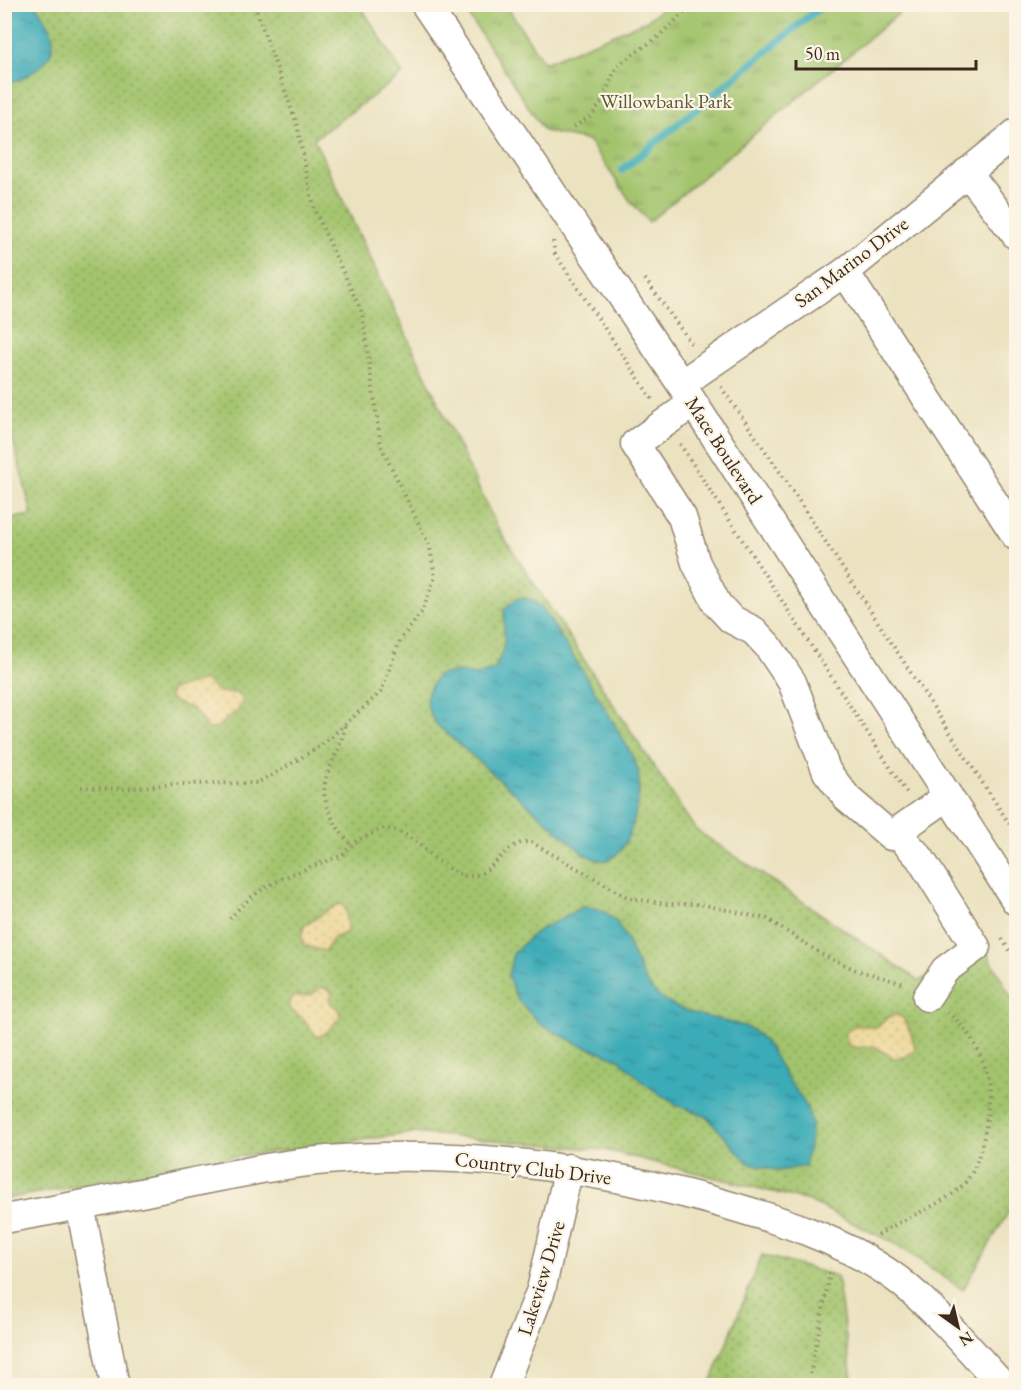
<svg xmlns="http://www.w3.org/2000/svg" width="1021" height="1390" font-family="'EB Garamond',serif">
<style>
.grass{fill:url(#grass-dots);stroke:#6f7746;stroke-width:1.5}
.sand{fill:url(#sand-dots);stroke:#94825e;stroke-width:1.5}
.park{fill:url(#park-tufts);stroke:#6f7746;stroke-width:1.5}
.water{fill:url(#water-ripples);stroke:#3a6a6a;stroke-width:1.5}
.lines{fill:none;stroke-linecap:round;stroke-linejoin:round}
.stream{stroke:#3aabb7;stroke-width:8}
.minor-casing{stroke:#93866f;stroke-width:31}
.path{stroke:#93866f;stroke-width:4;stroke-dasharray:1.5 4.5;stroke-linecap:butt}
.minor{stroke:#fff;stroke-width:28}
.labels{text-anchor:middle;dominant-baseline:central;stroke-width:4.5;stroke-linejoin:round;paint-order:stroke}
.park-label{font-size:20px;fill:#5a5836;stroke:#fcf5e5}
.street-label{font-size:20px;fill:#3b2a1e;stroke:#fcf5e5}
</style>
<defs>
<pattern id="grass-dots" width="8" height="8" patternUnits="userSpaceOnUse" patternTransform="scale(1.5)"><rect width="8" height="8" fill="#a3c46d"/><path d="M2 2h.1M6 6h.1" fill="none" stroke="#869f59" stroke-width="1.8" stroke-linecap="round"/></pattern>
<pattern id="sand-dots" width="8" height="8" patternUnits="userSpaceOnUse" patternTransform="scale(1.5)"><rect width="8" height="8" fill="#eeda9e"/><path d="M2 2h.1M6 6h.1" fill="none" stroke="#cdbb88" stroke-width="1.8" stroke-linecap="round"/></pattern>
<pattern id="park-tufts" width="24" height="20" patternUnits="userSpaceOnUse" patternTransform="scale(1.5)"><rect width="24" height="20" fill="#a3c46d"/><path d="M3 7l-1-3M5 7V3M7 7l1-3M15 17l-1-3M17 17v-4M19 17l1-3" fill="none" stroke="#869f59"/></pattern>
<pattern id="water-ripples" width="26" height="14" patternUnits="userSpaceOnUse" patternTransform="scale(1.5)"><rect width="26" height="14" fill="#3aabb7"/><path d="M2 4q2-2 4 0t4 0M15 11q2-2 4 0t4 0" fill="none" stroke="#328b94"/></pattern>
</defs>
<rect width="100%" height="100%" fill="#fcf5e5"/>
<filter id="ink" filterUnits="userSpaceOnUse"><feTurbulence type="fractalNoise" baseFrequency=".0167" numOctaves="2"/><feDisplacementMap in="SourceGraphic" scale="12" xChannelSelector="R" yChannelSelector="G"/><feConvolveMatrix kernelMatrix="1 2 1 2 8 2 1 2 1" color-interpolation-filters="sRGB"/></filter>
<filter id="wash" filterUnits="userSpaceOnUse"><feTurbulence type="fractalNoise" baseFrequency=".008" numOctaves="4" result="noise"/><feDisplacementMap in="SourceGraphic" scale="24" xChannelSelector="R" yChannelSelector="G"/><feGaussianBlur stdDeviation="1.35" result="paint"/><feColorMatrix in="noise" values="0 0 0 0 0 0 0 0 0 0 0 0 0 0 0 0 0 1.4 0 .05"/><feComposite in="paint" operator="in"/></filter>
<g filter="url(#wash)">
<rect width="100%" height="100%" fill="#ebe2c0"/>
<g class="grass">
<polygon points="5,5 360,5 403,74 314,139 497,527 695,829 920,981 980,940 1016,1006 1016,1199 963,1290 897,1245 809,1201 605,1150 413,1133 227,1158 5,1199 4,519 32,515 4,405"/>
<polygon points="762,1255 837,1276 853,1385 710,1385"/>
</g>
<g class="sand">
<path d="M205,680L218,692L236,693L243,699L238,711C226,716 222,730 208,729L193,709L176,703L169,697L171,690Z"/>
<path d="M341,904L346,909L347,932L334,938L325,951L305,946L301,938L304,926C316,920 331,905 341,904Z"/>
<polygon points="322,987 332,992 330,1002 339,1010 340,1017 326,1033 317,1037 304,1019 290,1009 288,1005 293,997 311,995"/>
<path d="M896,1014L903,1018C907,1024 916,1045 915,1050L905,1057L893,1058L874,1046L856,1048L847,1044L846,1033C857,1020 863,1028 878,1027L887,1018Z"/>
</g>
<polygon class="park" points="462,5 506,5 544,63 646,21 667,5 909,5 649,222 631,202 589,141 544,131"/>
<g class="water">
<path d="M4,5H35C71,45 49,70 5,85Z"/>
<path d="M518,598L532,599L543,609C567,647 592,684 613,722C621,736 631,751 637,767C644,788 633,849 610,859C601,863 592,858 584,854L435,723C423,701 423,696 438,675L458,672L477,675L495,669L504,647V609Z"/>
<path d="M582,907C631,905 627,966 656,994C678,1014 713,1017 740,1025C766,1032 774,1058 787,1078C797,1093 807,1102 811,1121C813,1134 807,1153 805,1166L779,1171L748,1163L707,1117L676,1105L645,1084L619,1059L576,1043L541,1025L517,999L508,976L513,954L534,933Z"/>
</g>
<g class="lines">
<polyline class="stream" points="622,170 824,4"/>
</g>
</g>
<g filter="url(#ink)">
<g class="lines">
<g class="minor-casing">
<g id="minor">
<polyline points="425,4 681,384 1016,901"/>
<polyline points="967,172 1016,235"/>
<polyline points="845,272 1016,536"/>
<polyline points="681,384 845,272 1016,133"/>
<polyline points="693,403 635,444 682,517 696,563 717,604 731,619 754,631 768,646 792,682 827,772 848,799 891,836 948,796"/>
<polyline points="897,833 920,858 976,947 945,970 927,997"/>
<polyline points="80,1205 115,1386"/>
<path d="M4,1219C66,1208 128,1196 189,1183C235,1174 281,1164 327,1160C456,1149 585,1166 710,1200C774,1218 843,1239 897,1279C937,1310 969,1349 1003,1386"/>
<polyline points="503,1386 541,1290 569,1168"/>
</g>
</g>
<g class="path">
<polyline points="574,127 592,115 602,101 617,66 658,37 693,4"/>
<polyline points="553,241 555,254 654,402"/>
<polyline points="645,279 693,346"/>
<polyline points="721,387 778,469 1016,834"/>
<polyline points="680,444 908,795"/>
<path d="M345,726C342,745 333,758 327,775C318,800 334,825 350,844"/>
<polyline points="81,787 121,789 174,784 257,783 274,774 322,745 381,692 400,640 422,612 435,577 430,547 381,446 362,313 314,209 297,125 254,4"/>
<path d="M230,919C258,882 301,871 343,855C350,844 355,841 367,836C372,834 379,829 384,829C413,826 440,875 469,876C495,876 504,840 531,842L629,898L666,904H700L767,919L825,956L856,970L905,984"/>
<polyline points="1002,939 1016,961"/>
<path d="M878,1235C904,1217 938,1208 962,1186C975,1173 978,1158 983,1141C995,1091 988,1044 946,1011"/>
<polyline points="808,1386 831,1268"/>
</g>
<use href="#minor" class="minor"/>
</g>
</g>
<g class="labels">
<g class="park-label">
<text x="666" y="101">Willowbank Park</text>
</g>
<g class="street-label">
<text transform="translate(851 262) rotate(-37)">San Marino Drive</text>
<text transform="translate(724 450) rotate(57)">Mace Boulevard</text>
<text transform="translate(533 1168) rotate(7)">Country Club Drive</text>
<text transform="translate(541 1278) rotate(-73)">Lakeview Drive</text>
</g>
</g>
<rect width="1021" height="1390" fill="none" stroke="#fcf5e5" stroke-width="24"/>
<g transform="translate(958 1327) rotate(146)" stroke="#fcf5e5" stroke-width="4.5" paint-order="stroke">
<path d="M0-4.5L10 22L0 15L-10 22Z" fill="#3b2a1e"/>
<text y="-9" font-size="16" font-weight="bold" text-anchor="middle" fill="#3b2a1e">N</text>
</g>
<path d="M796 60v9h180v-9" fill="none" stroke="#3b2a1e" stroke-width="3"/>
<text x="805" y="60" font-size="18" fill="#3b2a1e" stroke="#fcf5e5" stroke-width="4.5" paint-order="stroke">50 m</text>
</svg>
